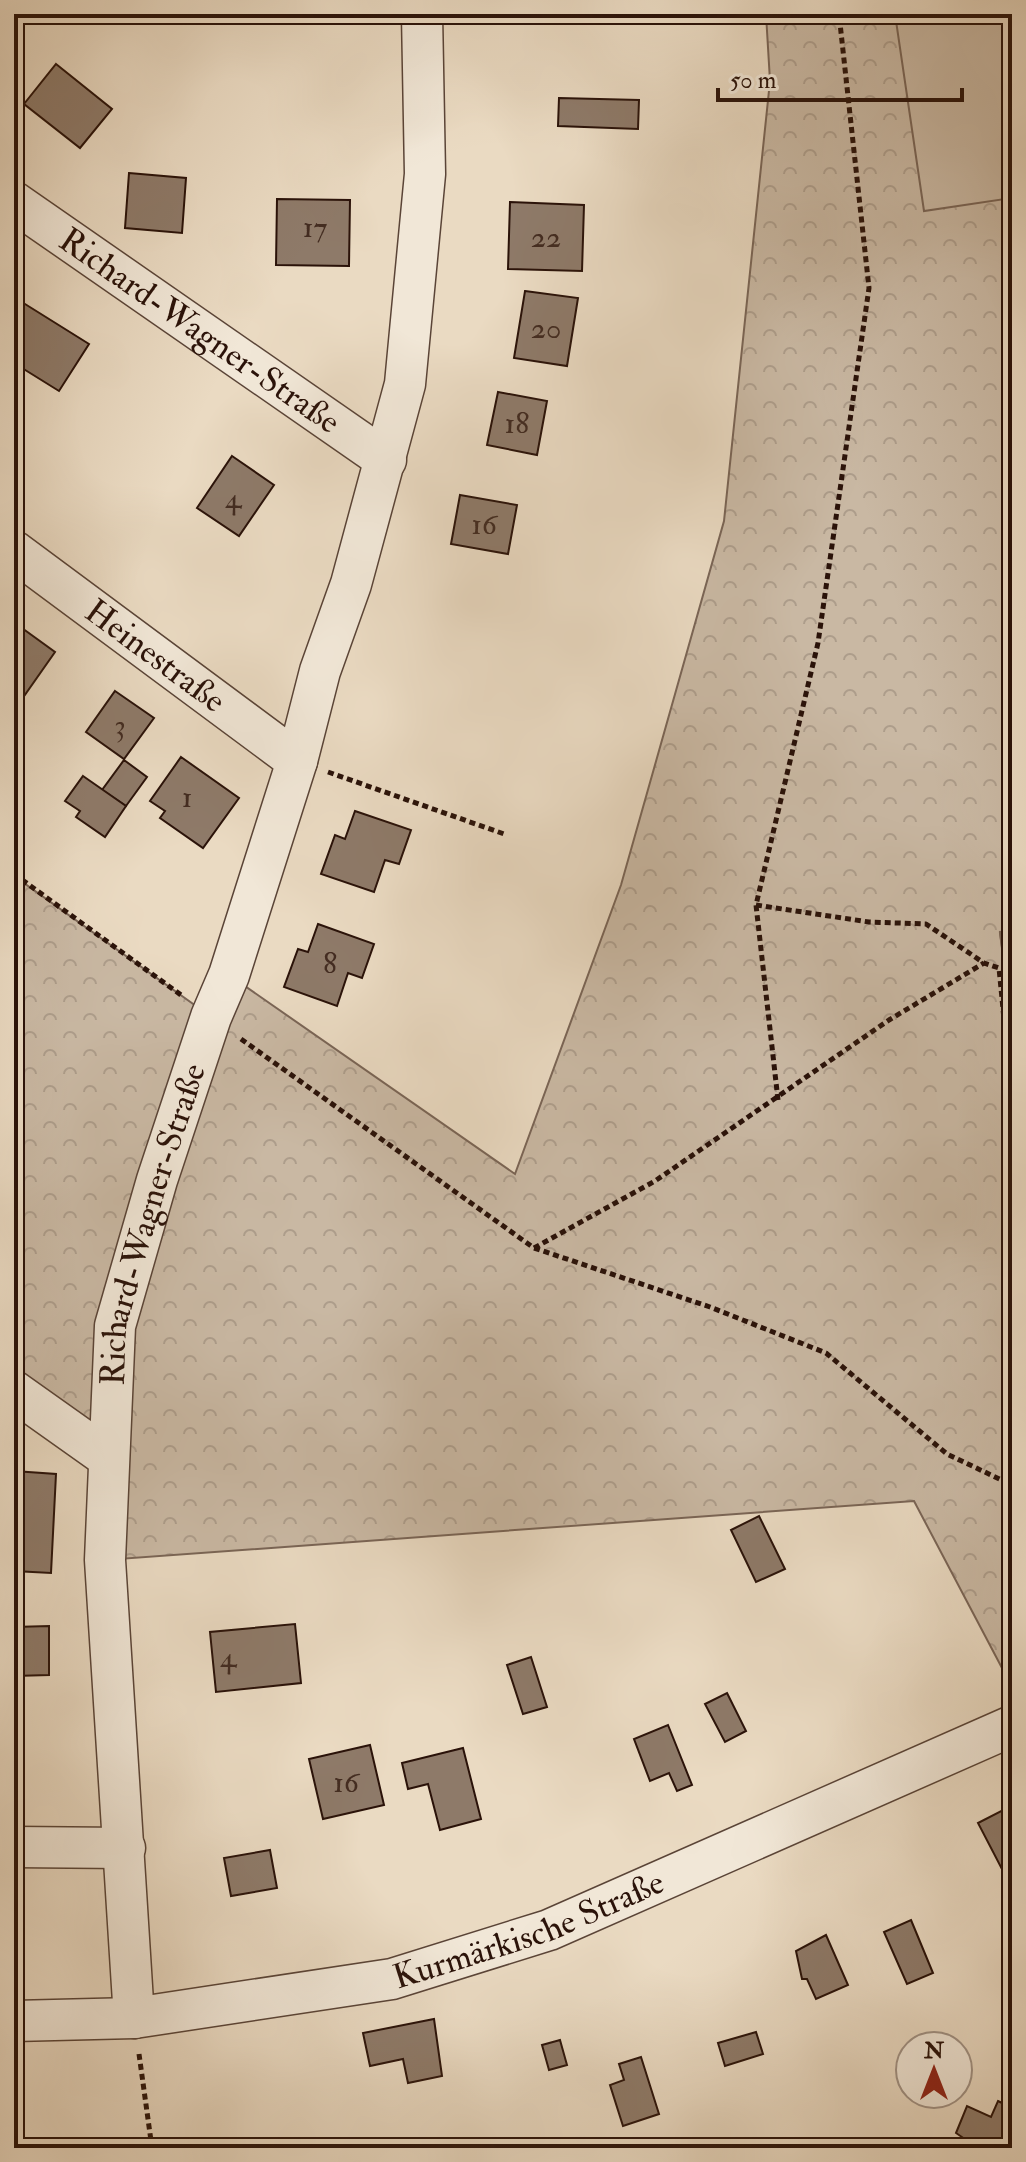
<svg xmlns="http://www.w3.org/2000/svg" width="1026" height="2162" font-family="'IM FELL Double Pica',serif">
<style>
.forest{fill:url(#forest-crowns);stroke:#7a6556;stroke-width:2}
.pitch{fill:#c9b8a3;stroke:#7a6556;stroke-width:2}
.building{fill:#8e7a69;stroke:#2a1209;stroke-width:2}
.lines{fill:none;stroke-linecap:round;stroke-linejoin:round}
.minor-casing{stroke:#5a4437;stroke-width:43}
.path{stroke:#2a1209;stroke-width:5;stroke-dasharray:6 4;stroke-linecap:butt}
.minor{stroke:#f1e7d7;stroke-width:40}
.labels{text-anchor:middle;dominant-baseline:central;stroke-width:6;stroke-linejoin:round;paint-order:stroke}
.number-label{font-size:30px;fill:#432c21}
.street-label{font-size:34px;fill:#2a1209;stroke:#f1e7d7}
</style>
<defs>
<pattern id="forest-crowns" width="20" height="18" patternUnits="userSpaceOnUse" patternTransform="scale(2)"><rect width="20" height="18" fill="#c9b8a3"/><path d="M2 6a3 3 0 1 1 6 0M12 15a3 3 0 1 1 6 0" fill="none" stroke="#ad9d8b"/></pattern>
</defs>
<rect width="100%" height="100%" fill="#eadac2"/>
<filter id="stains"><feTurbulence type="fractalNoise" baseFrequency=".0025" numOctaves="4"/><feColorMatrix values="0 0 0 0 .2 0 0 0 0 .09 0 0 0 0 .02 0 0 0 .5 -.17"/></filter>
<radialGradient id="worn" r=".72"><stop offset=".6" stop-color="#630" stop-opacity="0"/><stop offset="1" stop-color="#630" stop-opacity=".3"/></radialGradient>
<polygon class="forest" points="766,14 1012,14 1012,931 1000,933 1012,1024 1012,1687 914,1501 105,1560 110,1439 14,1371 14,876 210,1016 229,975 515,1174 621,885 724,521 770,81"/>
<g class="pitch">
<polygon points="895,14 1012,14 1012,198 924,211"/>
<polygon points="1012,931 1012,1024 1000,932"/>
</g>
<g class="building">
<polygon points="56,64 112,109 80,148 24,104"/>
<polygon points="559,98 639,100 638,129 558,126"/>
<polygon points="129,173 186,178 182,233 125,228"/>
<polygon points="277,199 350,200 349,266 276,265"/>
<polygon points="510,202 584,205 582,271 508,269"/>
<polygon points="525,291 578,298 567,366 514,358"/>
<polygon points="17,299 89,344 59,391 14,363 14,304"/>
<polygon points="498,392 547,401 537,455 487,445"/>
<polygon points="232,456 274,485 239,536 197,508"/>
<polygon points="460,495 517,505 508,554 451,544"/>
<polygon points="15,623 55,652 22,699 14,693"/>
<polygon points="115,691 154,718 124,759 86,732"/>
<polygon points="181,757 239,798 203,848 160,818 165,811 150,801"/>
<polygon points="124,760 147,777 126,806 102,790"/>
<polygon points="83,776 126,806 105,837 76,817 80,811 65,801"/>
<polygon points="355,811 411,830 399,864 385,860 374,892 321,874 335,835 345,839"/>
<polygon points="318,924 374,944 362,978 348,973 337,1006 284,987 298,949 308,952"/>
<polygon points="14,1471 56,1474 51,1573 14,1571"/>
<polygon points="759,1516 785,1569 756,1582 731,1530"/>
<polygon points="295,1624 301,1683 216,1692 210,1632"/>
<polygon points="49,1626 49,1675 14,1676 14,1627"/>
<polygon points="531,1657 547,1707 523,1714 507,1665"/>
<polygon points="727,1693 746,1731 725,1742 705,1704"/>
<polygon points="668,1725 692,1785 677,1791 669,1773 650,1781 634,1739"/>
<polygon points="370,1745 384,1805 323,1819 309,1759"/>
<polygon points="463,1748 481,1819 440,1830 428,1784 408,1789 402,1763"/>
<polygon points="1007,1808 1012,1819 1012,1869 1004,1873 978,1823"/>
<polygon points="270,1850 277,1888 231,1896 224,1858"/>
<polygon points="911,1920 933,1973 907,1984 884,1932"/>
<polygon points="826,1935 848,1985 816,1999 807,1979 802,1979 796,1951"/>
<polygon points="434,2019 442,2076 408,2083 403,2059 370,2066 363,2033"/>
<polygon points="756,2032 763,2054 725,2066 718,2043"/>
<polygon points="560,2040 567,2065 549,2070 542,2045"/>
<polygon points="641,2057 659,2114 623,2126 610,2085 624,2080 619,2064"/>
<polygon points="998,2101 1012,2108 1012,2148 978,2148 956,2133 967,2106 991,2117"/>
</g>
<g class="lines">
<g class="minor-casing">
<g id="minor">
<path id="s1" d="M14,202L386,460"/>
<path id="s2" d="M14,551L297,761"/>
<polyline points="14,1391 107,1457"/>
<polyline points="14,1847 125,1848"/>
<path id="s3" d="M134,2018L105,1560L115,1326L157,1180L211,1017L229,975L297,761L320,671L351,584L405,384L425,174L422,14"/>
<path id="s4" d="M14,2021L134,2018L392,1979L549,1930L1012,1726"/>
</g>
</g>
<g class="path">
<polyline points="328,772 507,835"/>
<polyline points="14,874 181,995"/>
<polyline points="756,905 869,922 926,924 984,963 999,968 1012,1101"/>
<polyline points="241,1039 534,1248 710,1307 826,1353 947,1454 1012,1485"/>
<polyline points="778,1100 756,905 818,643 869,288 839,14"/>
<polyline points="534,1248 655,1181 889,1020 984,963"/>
<polyline points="139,2054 152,2148"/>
</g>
<use href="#minor" class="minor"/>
</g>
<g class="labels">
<g class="number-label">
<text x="315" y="227">17</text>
<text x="546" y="237">22</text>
<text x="546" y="328">20</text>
<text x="517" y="423">18</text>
<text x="233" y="498">4</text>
<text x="484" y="524">16</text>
<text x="120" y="725">3</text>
<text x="187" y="797">1</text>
<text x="330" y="963">8</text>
<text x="228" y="1657">4</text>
<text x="346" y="1782">16</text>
</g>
<g class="street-label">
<text stroke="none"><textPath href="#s1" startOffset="226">Richard-Wagner-Straße</textPath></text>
<text stroke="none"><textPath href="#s2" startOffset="176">Heinestraße</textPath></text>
<text stroke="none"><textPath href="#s3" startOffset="800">Richard-Wagner-Straße</textPath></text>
<text stroke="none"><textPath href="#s4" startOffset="526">Kurmärkische Straße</textPath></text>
</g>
</g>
<rect width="1026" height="2162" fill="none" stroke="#eadac2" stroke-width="48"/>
<rect x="16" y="16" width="994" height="2130" fill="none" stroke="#2a1209" stroke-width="4"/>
<rect x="24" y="24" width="978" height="2114" fill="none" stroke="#2a1209" stroke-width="2"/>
<g transform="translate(934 2070)"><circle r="38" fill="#f1e7d7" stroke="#a19285" stroke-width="2"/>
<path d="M0-6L14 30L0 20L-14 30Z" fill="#8f2418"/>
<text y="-12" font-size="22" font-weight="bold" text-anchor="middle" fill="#2a1209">N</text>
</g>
<path d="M718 88v12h244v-12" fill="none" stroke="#2a1209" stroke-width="4"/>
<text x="730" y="88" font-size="24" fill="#2a1209" stroke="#f1e7d7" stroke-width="6" paint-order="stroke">50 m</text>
<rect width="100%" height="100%" filter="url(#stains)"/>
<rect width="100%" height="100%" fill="url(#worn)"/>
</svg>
